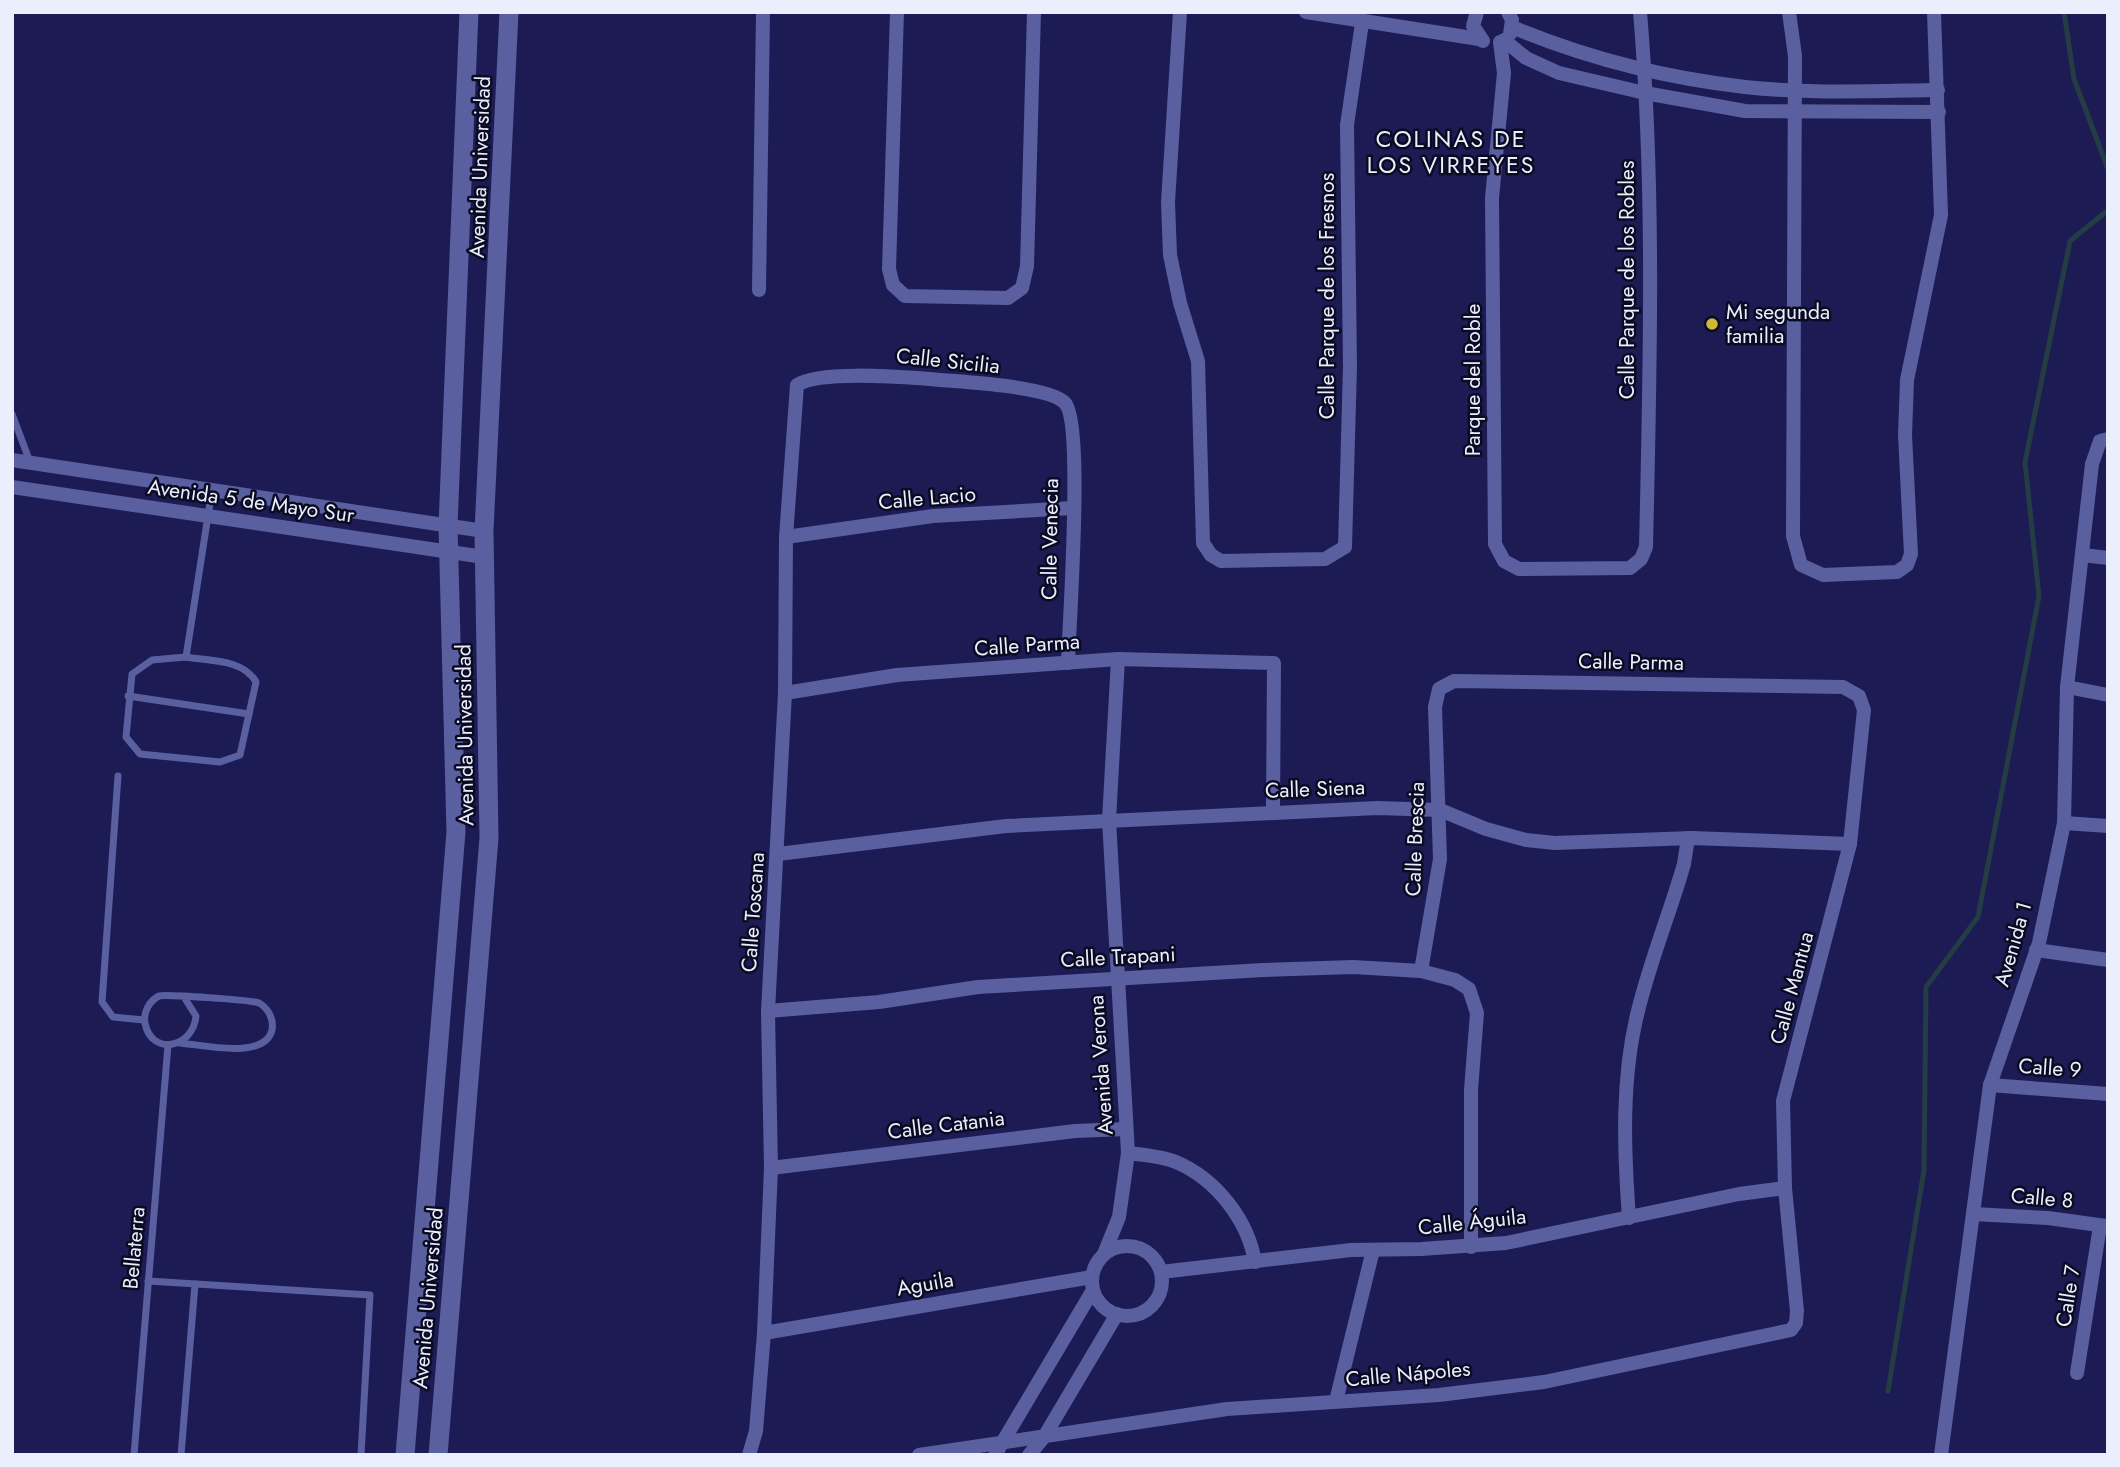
<svg xmlns="http://www.w3.org/2000/svg" width="2120" height="1467" font-family="Jost,sans-serif">
<style>
.lines{fill:none;stroke-linecap:round;stroke-linejoin:round}
.stream{stroke:#243c43;stroke-width:5}
.lane{stroke:#595f9f;stroke-width:7}
.street{stroke:#595f9f;stroke-width:14}
.secondary{stroke:#595f9f;stroke-width:19}
.poi-dot{fill:#cfb837;stroke:#0a0b23;stroke-width:2.5}
.labels{text-anchor:middle;dominant-baseline:central;stroke-width:5;stroke-linejoin:round;paint-order:stroke}
.street-label{font-size:21px;fill:#ebeefc;stroke:#0a0b23}
.poi-label{font-size:21px;fill:#ebeefc;stroke:#0a0b23;text-anchor:start}
.neighbourhood-label{font-size:23px;letter-spacing:2px;fill:#ebeefc;stroke:#0a0b23}
</style>
<rect width="100%" height="100%" fill="#1d1b54"/>
<g class="lines">
<g class="stream">
<polyline points="2064,12 2074,79 2108,169"/>
<polyline points="1888,1391 1924,1170 1926,987 1978,917 2039,596 2025,462 2070,241 2108,210"/>
</g>
<g class="lane">
<polyline points="12,414 30,462"/>
<path d="M186,657C210,661 243,659 256,682L240,755L220,762L140,754L126,737L132,674L152,660Z"/>
<polyline points="186,657 212,490"/>
<polyline points="128,696 249,714"/>
<polyline points="118,776 102,1002 113,1017 144,1020"/>
<path d="M180,1043C204,1045 265,1060 272,1030C274,1019 268,1008 259,1003C252,1000 164,994 159,996C149,1001 143,1013 145,1023C151,1056 193,1049 196,1016L184,997"/>
<polyline points="148,1281 370,1295 361,1455"/>
<polyline points="134,1455 168,1045"/>
<polyline points="181,1455 195,1284"/>
</g>
<g class="street">
<polyline points="897,12 889,269 893,285 905,296 1008,298 1022,288 1027,266 1034,12"/>
<polyline points="1180,12 1168,202 1170,255 1180,303 1198,361 1203,543 1211,555 1221,561 1325,559 1345,547 1350,366 1347,125 1362,23"/>
<polyline points="1306,12 1479,39"/>
<polyline points="1477,12 1473,26 1483,41"/>
<polyline points="1508,12 1512,20 1510,34"/>
<polyline points="1789,12 1795,56 1793,536 1801,565 1823,575 1897,572 1907,565 1911,554 1905,435 1907,380 1941,215 1934,12"/>
<path d="M1512,27C1586,58 1666,78 1745,87C1809,94 1874,91 1938,90"/>
<polyline points="1504,40 1526,58 1559,73 1645,93 1745,111 1939,112"/>
<path d="M1500,42L1504,73L1492,198L1495,544L1504,561L1519,569L1630,568L1641,559L1646,547C1650,369 1655,190 1640,12"/>
<polyline points="759,290 763,12"/>
<polyline points="12,460 484,531"/>
<polyline points="12,487 484,557"/>
<polyline points="786,537 933,516 1073,508"/>
<polyline points="2083,555 2108,558"/>
<polyline points="2067,687 2108,695"/>
<polyline points="785,693 897,675 1118,659 1274,663 1273,812"/>
<polyline points="2064,823 2108,826"/>
<polyline points="778,854 1006,826 1377,808 1440,810 1486,829 1526,840 1555,843 1692,838 1850,844"/>
<polyline points="2036,950 2108,960"/>
<polyline points="768,1011 879,1002 978,987 1263,970 1353,967 1421,971 1455,980 1469,989 1477,1013 1471,1090 1471,1247"/>
<polyline points="1990,1085 2108,1094"/>
<path d="M1128,1153C1144,1155 1161,1156 1176,1162C1216,1179 1248,1220 1255,1262"/>
<polyline points="771,1168 1075,1131 1126,1129"/>
<polyline points="1973,1214 2048,1218 2106,1226"/>
<path d="M1629,1218C1624,1150 1621,1078 1638,1011C1650,961 1670,913 1684,864L1688,838"/>
<circle cx="1127" cy="1281" r="35"/>
<polyline points="1104,1254 1119,1217 1128,1153 1109,820 1118,659"/>
<polyline points="1161,1272 1351,1250 1421,1249 1506,1243 1739,1194 1785,1188"/>
<polyline points="764,1333 1092,1277"/>
<polyline points="2077,1373 2100,1226"/>
<polyline points="1336,1401 1373,1250"/>
<path d="M749,1455L756,1431L764,1333L771,1168L768,1011L785,693L786,537L797,385C820,370 901,377 929,379C956,382 1048,385 1065,403C1084,423 1069,624 1068,663"/>
<polyline points="919,1455 1227,1409 1439,1395 1544,1382 1791,1330 1796,1323 1797,1311 1785,1188 1783,1101 1850,844 1864,710 1859,696 1843,687 1454,681 1439,689 1435,707 1440,859 1421,971"/>
<polyline points="995,1455 1093,1290"/>
<polyline points="1029,1455 1044,1437 1117,1314"/>
<polyline points="1941,1455 1990,1085 2039,943 2064,823 2067,687 2092,464 2100,441 2108,439"/>
</g>
<g class="secondary">
<polyline points="405,1455 456,832 448,526 469,12"/>
<polyline points="438,1455 489,838 484,531 509,12"/>
</g>
</g>
<circle class="poi-dot" cx="1712" cy="324" r="7"/>
<g class="labels">
<g class="street-label">
<text transform="translate(480 167) rotate(-88)">Avenida Universidad</text>
<text transform="translate(1627 280) rotate(-90)">Calle Parque de los Robles</text>
<text transform="translate(1327 296) rotate(-90)">Calle Parque de los Fresnos</text>
<text transform="translate(948 361) rotate(6)">Calle Sicilia</text>
<text transform="translate(1473 380) rotate(-90)">Parque del Roble</text>
<text transform="translate(927 498) rotate(-5)">Calle Lacio</text>
<text transform="translate(251 501) rotate(8)">Avenida 5 de Mayo Sur</text>
<text transform="translate(1050 539) rotate(-89)">Calle Venecia</text>
<text transform="translate(1027 645) rotate(-4)">Calle Parma</text>
<text transform="translate(1631 662) rotate(1)">Calle Parma</text>
<text transform="translate(465 735) rotate(-91)">Avenida Universidad</text>
<text transform="translate(1315 789) rotate(-2)">Calle Siena</text>
<text transform="translate(1415 839) rotate(-88)">Calle Brescia</text>
<text transform="translate(753 912) rotate(-86)">Calle Toscana</text>
<text transform="translate(2013 944) rotate(-74)">Avenida 1</text>
<text transform="translate(1118 957) rotate(-3)">Calle Trapani</text>
<text transform="translate(1792 988) rotate(-75)">Calle Mantua</text>
<text transform="translate(1101 1065) rotate(-94)">Avenida Verona</text>
<text transform="translate(2050 1068) rotate(4)">Calle 9</text>
<text transform="translate(946 1125) rotate(-7)">Calle Catania</text>
<text transform="translate(2042 1198) rotate(5)">Calle 8</text>
<text transform="translate(1472 1222) rotate(-6)">Calle Águila</text>
<text transform="translate(134 1248) rotate(-85)">Bellaterra</text>
<text transform="translate(925 1284) rotate(-10)">Aguila</text>
<text transform="translate(2068 1296) rotate(-81)">Calle 7</text>
<text transform="translate(428 1298) rotate(-85)">Avenida Universidad</text>
<text transform="translate(1408 1374) rotate(-5)">Calle Nápoles</text>
</g>
<g class="poi-label">
<text x="1726" y="312">Mi segunda<tspan x="1726" dy="24">familia</tspan></text>
</g>
<g class="neighbourhood-label">
<text x="1451" y="139">COLINAS DE<tspan x="1451" dy="26">LOS VIRREYES</tspan></text>
</g>
</g>
<rect width="2120" height="1467" fill="none" stroke="#ebeefc" stroke-width="28"/>
</svg>
